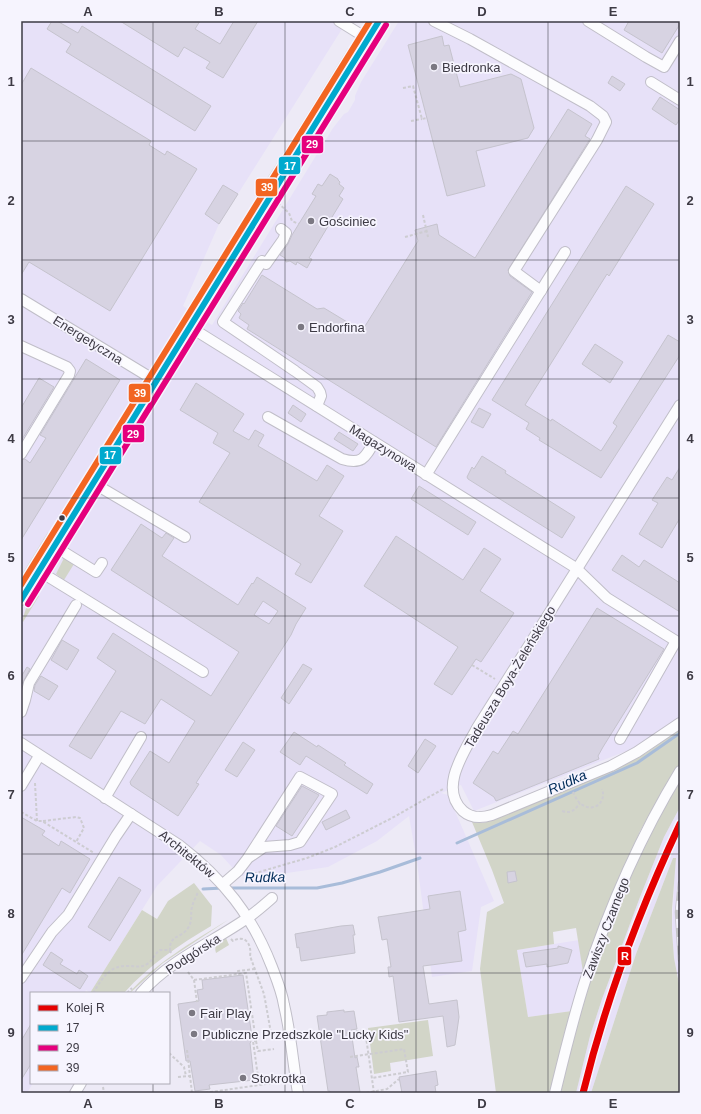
<svg xmlns="http://www.w3.org/2000/svg" width="701" height="1114" font-family="Helvetica,sans-serif">
<style>
.built{fill:#e7e1f8}
.green{fill:#d2d5c8}
.lines{fill:none;stroke-linecap:round;stroke-linejoin:round}
.stream{stroke:#a8bcd9;stroke-width:3}
.building{fill:#d7d3e2;stroke:#c5c3cd;fill-rule:evenodd}
.minor-casing{stroke:#c0bec8;stroke-width:12}
.path{stroke:#cdccd1;stroke-width:2;stroke-dasharray:3 2;stroke-linecap:butt}
.minor{stroke:#fcfcfe;stroke-width:10}
.rail-casing{stroke:#c5c5c7;stroke-width:4.5}
.rail{stroke:#f6f4fe;stroke-width:3;stroke-dasharray:9;stroke-linecap:butt}
.bus-1-casing{stroke:#f6f4fe;stroke-width:9}
.bus-2-casing{stroke:#f6f4fe;stroke-width:9}
.bus-3-casing{stroke:#f6f4fe;stroke-width:9}
.bus-1{stroke:#00a9ce;stroke-width:6}
.bus-2{stroke:#e5007d;stroke-width:6}
.bus-3{stroke:#f26522;stroke-width:6}
.rail-1-casing{stroke:#f6f4fe;stroke-width:10}
.rail-1{stroke:#e50000;stroke-width:7}
.grid{fill:none;stroke:#3d3a44;stroke-width:1;stroke-opacity:0.55}
.poi-dot{fill:#7b7882;stroke:#f6f4fe;stroke-width:1.5}
.bus-dot{fill:#3d3a44;stroke:#f6f4fe;stroke-width:1.5}
.labels{text-anchor:middle;dominant-baseline:central;stroke-width:3.5;stroke-linejoin:round;paint-order:stroke}
.poi-label{font-size:13px;fill:#3d3a44;stroke:#f6f4fe;text-anchor:start}
.street-label{font-size:13px;fill:#3d3a44;stroke:#f6f4fe}
.water-label{font-size:14px;font-style:italic;fill:#012c59;stroke:#f6f4fe}
.line-badge{stroke:#f6f4fe;stroke-width:1.5}
.badge-label{font-size:11px;text-anchor:middle;font-weight:bold;fill:#fff}
.neatline{fill:none;stroke:#3d3a44;stroke-width:1.5}
.grid-label{font-size:13px;text-anchor:middle;font-weight:bold;fill:#3d3a44}
</style>
<rect width="100%" height="100%" fill="#edeaf6"/>
<g class="built">
<polygon points="21,21 347,21 219,224 183,306 212,325 333,128 344,114 348,112 355,100 355,96 361,82 399,21 680,21 680,717 639,746 474,811 461,785 441,793 448,795 494,901 481,907 472,971 432,977 417,862 409,816 377,841 328,867 280,874 240,876 221,855 200,841 157,886 90,993 86,990 85,993 31,993 31,1083 33,1083 27,1093 21,1093"/>
<polygon points="680,807 680,989 674,958 672,931 674,884 673,858 636,954 591,1093 576,1093 590,1036 602,999 640,897 664,837"/>
<polygon points="579,940 583,972 572,1011 528,1017 517,950"/>
</g>
<g class="green">
<polygon points="348,48 345,60 299,135 295,134"/>
<polygon points="289,144 290,149 273,178 269,181 264,183"/>
<polygon points="220,255 220,264 162,358 153,364"/>
<polygon points="95,494 96,494 92,507 66,549 64,547 65,543"/>
<polygon points="48,532 45,546 25,579 21,576"/>
<polygon points="64,558 74,564 64,580 56,574"/>
<polygon points="34,593 39,596 23,622 22,621 28,602"/>
<polygon points="680,729 680,764 640,831 583,972 576,928 553,932 554,944 517,950 528,1017 572,1011 560,1051 551,1093 496,1093 480,969 487,912 504,903 492,870 472,822 482,823 491,821 604,774 646,753"/>
<path d="M680,779V807L664,837L640,897L602,999L590,1036L576,1093H559C572,1037 587,981 609,927C629,876 654,827 680,779Z"/>
<polygon points="673,858 676,858 672,909 672,931 674,958 680,989 680,1093 591,1093 636,954"/>
<path d="M194,883L212,906L211,926C179,945 149,965 124,993H90L142,910L157,919L168,901Z"/>
<path d="M228,920L163,963L130,993H129C157,962 192,942 228,920Z"/>
<path d="M226,938L229,945L216,953C213,944 220,942 226,938Z"/>
<polygon points="428,1020 433,1056 390,1063 391,1071 374,1074 368,1028"/>
</g>
<g class="lines">
<g class="stream">
<polyline points="457,843 637,763 680,733"/>
<polyline points="228,888 317,888 342,883 380,872 420,858"/>
<polyline points="203,889 223,888"/>
</g>
</g>
<g class="building">
<polygon points="52,21 57,21 78,33 82,26 211,106 195,131 66,52 71,44 47,29"/>
<polygon points="120,21 200,21 195,29 220,44 234,21 258,21 223,78 206,68 210,62 184,47 178,57"/>
<polygon points="629,21 680,21 680,24 662,53 624,30"/>
<polygon points="442,36 444,46 449,45 460,87 511,74 521,79 534,128 528,138 476,151 485,186 447,196 408,45"/>
<polygon points="31,68 151,141 149,145 165,155 167,151 197,169 110,311 29,262 21,275 21,85"/>
<polygon points="612,76 625,84 620,91 608,83"/>
<polygon points="660,97 680,110 680,119 676,125 652,109"/>
<polygon points="568,109 592,124 585,136 590,139 508,270 510,276 532,292 436,447 247,329 249,325 239,318 241,314 238,311 243,303 244,304 262,275 317,309 324,308 362,331 418,241 415,230 437,224 439,235 475,258"/>
<polygon points="330,174 338,179 338,180 340,182 339,184 344,188 339,196 343,199 329,222 330,223 309,258 312,259 307,268 297,262 296,265 290,261 286,262 285,258 280,255 288,244 292,235 316,196 312,194 318,184 322,186"/>
<polygon points="223,185 238,194 219,224 205,214"/>
<polygon points="626,186 654,204 609,276 607,274 525,405 551,421 552,419 601,451 617,426 613,423 668,335 680,342 680,355 601,478 539,440 540,438 526,429 529,423 492,400"/>
<polygon points="595,344 623,362 610,383 582,364"/>
<polygon points="86,359 120,380 21,540 21,460 25,459 30,463 46,438 40,435"/>
<polygon points="39,378 54,387 21,441 21,408"/>
<polygon points="196,383 244,414 233,431 249,440 255,430 264,435 258,446 317,481 327,465 344,476 319,516 343,531 311,583 295,574 301,564 199,502 230,453 213,443 218,433 180,410"/>
<polygon points="293,405 306,414 301,422 288,413"/>
<polygon points="479,408 491,414 483,428 471,422"/>
<polygon points="339,432 358,444 353,451 334,439"/>
<polygon points="482,456 506,471 505,473 575,517 562,538 468,479 467,477 472,467 474,469"/>
<polygon points="680,467 680,518 662,548 639,534 658,503 652,500 667,477 672,480"/>
<polygon points="419,486 476,522 468,535 411,499"/>
<path d="M141,524L162,538L166,533L174,538L162,556L238,605L252,583L253,584L257,577L306,608L296,624L291,635L196,783L199,784L178,816L131,785L130,782L150,751L169,763L195,721L161,699L145,724L121,711L91,759L69,746L116,671L97,658L113,633L211,696L239,652L111,570ZM263,601L278,611L269,624L254,615Z"/>
<polygon points="396,536 463,580 484,548 501,559 480,591 514,613 481,662 476,659 452,695 434,684 458,647 364,586"/>
<polygon points="622,555 639,567 644,560 680,583 680,612 612,570"/>
<polygon points="597,608 664,649 603,747 598,756 599,759 496,801 494,797 473,783 493,751 498,754 513,731 518,734"/>
<polygon points="62,640 79,650 67,670 51,660"/>
<polygon points="303,664 312,669 289,704 281,698"/>
<polygon points="27,667 30,669 22,684 21,683 21,677"/>
<polygon points="41,676 58,686 49,700 34,691 35,685"/>
<polygon points="294,732 317,747 318,745 346,763 344,765 373,784 367,794 306,756 300,765 280,752"/>
<polygon points="425,739 436,746 418,773 408,766"/>
<polygon points="243,742 255,750 237,777 225,770"/>
<polygon points="302,786 319,795 292,836 276,826"/>
<polygon points="346,810 350,818 326,830 322,822"/>
<polygon points="21,817 45,831 42,835 59,846 61,841 90,859 70,893 62,888 21,956"/>
<polygon points="515,871 517,881 508,883 507,872"/>
<polygon points="119,877 141,890 110,941 88,927"/>
<polygon points="460,891 466,930 458,932 462,961 423,966 429,1004 457,1000 459,1017 455,1045 447,1047 443,1016 399,1022 393,976 389,977 388,967 391,967 387,939 382,940 378,917 430,909 428,896"/>
<polygon points="353,925 355,935 353,935 355,953 301,961 299,947 297,948 295,934 341,926"/>
<polygon points="558,946 572,950 568,963 547,967 547,964 526,967 523,953 558,948"/>
<polygon points="51,952 63,960 60,964 77,974 79,970 88,976 80,989 43,965"/>
<polygon points="243,975 252,1037 250,1037 251,1042 250,1043 254,1080 209,1085 210,1089 195,1091 190,1061 186,1061 178,1004 199,1001 197,990 203,989 202,980"/>
<polygon points="344,1010 344,1012 354,1011 357,1029 351,1030 355,1058 357,1057 359,1067 356,1067 360,1092 330,1093 330,1091 328,1091 317,1016 327,1015 327,1012"/>
<polygon points="31,1024 31,1064 21,1080 21,1041"/>
<polygon points="436,1071 438,1085 435,1086 436,1093 402,1093 399,1077"/>
</g>
<g class="lines">
<g class="minor-casing">
<g id="minor">
<polyline points="339,21 368,39"/>
<polyline points="434,21 470,39 590,106 603,116 606,122 597,140 514,271 541,291"/>
<polyline points="588,21 646,57 664,67 680,41"/>
<polyline points="651,82 680,100"/>
<polyline points="262,261 223,322 295,371 317,387 320,392 321,396 317,406"/>
<polyline points="266,264 283,240 286,233 281,229"/>
<polyline points="21,299 156,381"/>
<polyline points="190,327 576,568 607,598 676,641 620,739"/>
<polyline points="21,346 67,367 70,371 69,375 21,454"/>
<path d="M680,405L477,728C465,751 438,788 463,811C472,819 482,818 492,815L611,766L637,752L680,723"/>
<path d="M268,417L342,459C362,465 365,458 374,442"/>
<polyline points="426,475 565,252"/>
<polyline points="93,483 185,537"/>
<polyline points="54,546 96,572 102,563"/>
<polyline points="39,571 203,672"/>
<polyline points="21,600 379,21"/>
<polyline points="21,712 25,700 29,683 76,605"/>
<path d="M21,743L179,845C223,879 252,915 272,967C277,980 282,992 284,1005C291,1034 293,1064 298,1093"/>
<polyline points="21,786 39,756"/>
<polyline points="105,798 141,737"/>
<polyline points="223,884 238,871 248,858 300,777 332,794 300,842 290,845 264,847 248,858"/>
<polyline points="21,978 52,932 68,915 116,836 131,814"/>
<path d="M141,993C169,961 211,943 246,919C255,913 264,905 272,898"/>
<polyline points="75,1093 81,1083"/>
<path d="M555,1093C564,1056 573,1018 585,981C608,911 641,835 680,771"/>
</g>
</g>
<g class="path">
<polyline points="403,88 413,86 422,119 427,118"/>
<polyline points="411,121 422,119"/>
<polyline points="278,203 289,213 292,221 299,224"/>
<polyline points="423,215 428,237"/>
<polyline points="405,237 427,231"/>
<polyline points="472,665 495,679"/>
<polyline points="35,783 37,821"/>
<path d="M573,792C575,796 577,801 581,804C593,813 607,803 602,789"/>
<path d="M562,811C571,814 575,810 580,803"/>
<polyline points="21,812 37,821 42,821 94,853"/>
<polyline points="43,821 76,817 80,818 84,828 76,842"/>
<polyline points="249,875 307,858 335,847 392,818 443,789"/>
<path d="M231,939L233,941C245,934 252,944 250,956L264,994L271,1033"/>
<path d="M170,951C169,934 181,939 188,928C193,921 190,914 192,907C193,902 196,897 198,892"/>
<polyline points="255,969 238,971 239,974 246,973 256,1041 253,1041 259,1084"/>
<polyline points="188,972 194,980 197,1002"/>
<polyline points="194,980 239,974"/>
<path d="M93,993C102,979 109,965 128,966C135,966 141,968 147,964C153,961 154,954 160,950H168L172,953"/>
<polyline points="127,993 132,988"/>
<polyline points="346,1033 365,1030 374,1093"/>
<polyline points="256,1041 258,1051 274,1049"/>
<polyline points="187,1050 192,1093"/>
<polyline points="169,1053 184,1067 186,1076"/>
<polyline points="350,1057 404,1049 408,1072 372,1078"/>
<polyline points="178,1077 190,1076"/>
<polyline points="103,1087 104,1093"/>
<polyline points="205,1093 279,1082"/>
<polyline points="366,1093 387,1089 399,1079"/>
</g>
<use href="#minor" class="minor"/>
<g class="rail-casing">
<polyline id="rail" points="680,883 677,912 680,960"/>
</g>
<use href="#rail" class="rail"/>
<g class="bus-1-casing">
<polyline id="bus-1" points="21,600 379,21"/>
</g>
<g class="bus-2-casing">
<polyline id="bus-2" points="28,604 386,25"/>
</g>
<g class="bus-3-casing">
<polyline id="bus-3" points="21,585 370,21"/>
</g>
<use href="#bus-1" class="bus-1"/>
<use href="#bus-2" class="bus-2"/>
<use href="#bus-3" class="bus-3"/>
<g class="rail-1-casing">
<path id="rail-1" d="M583,1093C606,999 639,911 680,824"/>
</g>
<use href="#rail-1" class="rail-1"/>
</g>
<path class="grid" d="M153,21V993M285,21V1093M416,21V1093M548,21V1093M21,141H680M21,260H680M21,379H680M21,498H680M21,616H680M21,735H680M21,854H680M21,973H680M153,1083V1093"/>
<g class="poi-dot">
<circle cx="434" cy="67" r="4"/>
<circle cx="311" cy="221" r="4"/>
<circle cx="301" cy="327" r="4"/>
<circle cx="192" cy="1013" r="4"/>
<circle cx="194" cy="1034" r="4"/>
<circle cx="243" cy="1078" r="4"/>
</g>
<circle class="bus-dot" cx="62" cy="518" r="3.5"/>
<g class="labels">
<g class="poi-label">
<text x="442" y="67">Biedronka</text>
<text x="319" y="221">Gościniec</text>
<text x="309" y="327">Endorfina</text>
<text x="200" y="1013">Fair Play</text>
<text x="202" y="1034">Publiczne Przedszkole "Lucky Kids"</text>
<text x="251" y="1078">Stokrotka</text>
</g>
<g class="street-label">
<text transform="translate(88 340) rotate(32)">Energetyczna</text>
<text transform="translate(383 448) rotate(32)">Magazynowa</text>
<text transform="translate(510 677) rotate(-59)">Tadeusza Boya-Żeleńskiego</text>
<text transform="translate(187 854) rotate(39)">Architektów</text>
<text transform="translate(606 928) rotate(-69)">Zawiszy Czarnego</text>
<text transform="translate(193 954) rotate(-33)">Podgórska</text>
</g>
<g class="water-label">
<text transform="translate(567 782) rotate(-24)">Rudka</text>
<text transform="translate(265 877) rotate(-1)">Rudka</text>
</g>
</g>
<g class="line-badge">
<rect x="301" y="135" width="23" height="19" rx="4" fill="#e5007d"/>
<rect x="278" y="156" width="23" height="19" rx="4" fill="#00a9ce"/>
<rect x="255" y="178" width="23" height="19" rx="4" fill="#f26522"/>
<rect x="128" y="383" width="23" height="20" rx="4" fill="#f26522"/>
<rect x="122" y="424" width="23" height="19" rx="4" fill="#e5007d"/>
<rect x="99" y="446" width="23" height="19" rx="4" fill="#00a9ce"/>
<rect x="617" y="946" width="15" height="20" rx="4" fill="#e50000"/>
</g>
<g class="badge-label">
<text x="312" y="148">29</text>
<text x="290" y="170">17</text>
<text x="267" y="191">39</text>
<text x="140" y="397">39</text>
<text x="133" y="438">29</text>
<text x="110" y="459">17</text>
<text x="625" y="960">R</text>
</g>
<rect width="701" height="1114" fill="none" stroke="#f6f4fe" stroke-width="44"/>
<rect x="30" y="992" width="140" height="92" fill="#f6f4fe" stroke="#acaab4"/>
<rect x="38" y="1005" width="20" height="6" fill="#e50000" stroke="#acaab4"/>
<text x="66" y="1012" font-size="12" fill="#3d3a44">Kolej R</text>
<rect x="38" y="1025" width="20" height="6" fill="#00a9ce" stroke="#acaab4"/>
<text x="66" y="1032" font-size="12" fill="#3d3a44">17</text>
<rect x="38" y="1045" width="20" height="6" fill="#e5007d" stroke="#acaab4"/>
<text x="66" y="1052" font-size="12" fill="#3d3a44">29</text>
<rect x="38" y="1065" width="20" height="6" fill="#f26522" stroke="#acaab4"/>
<text x="66" y="1072" font-size="12" fill="#3d3a44">39</text>
<rect x="22" y="22" width="657" height="1070" class="neatline"/>
<g class="grid-label">
<text x="88" y="16">A</text>
<text x="219" y="16">B</text>
<text x="350" y="16">C</text>
<text x="482" y="16">D</text>
<text x="613" y="16">E</text>
<text x="11" y="86">1</text>
<text x="690" y="86">1</text>
<text x="11" y="205">2</text>
<text x="690" y="205">2</text>
<text x="11" y="324">3</text>
<text x="690" y="324">3</text>
<text x="11" y="443">4</text>
<text x="690" y="443">4</text>
<text x="11" y="562">5</text>
<text x="690" y="562">5</text>
<text x="11" y="680">6</text>
<text x="690" y="680">6</text>
<text x="11" y="799">7</text>
<text x="690" y="799">7</text>
<text x="11" y="918">8</text>
<text x="690" y="918">8</text>
<text x="11" y="1037">9</text>
<text x="690" y="1037">9</text>
<text x="88" y="1108">A</text>
<text x="219" y="1108">B</text>
<text x="350" y="1108">C</text>
<text x="482" y="1108">D</text>
<text x="613" y="1108">E</text>
</g>
</svg>
